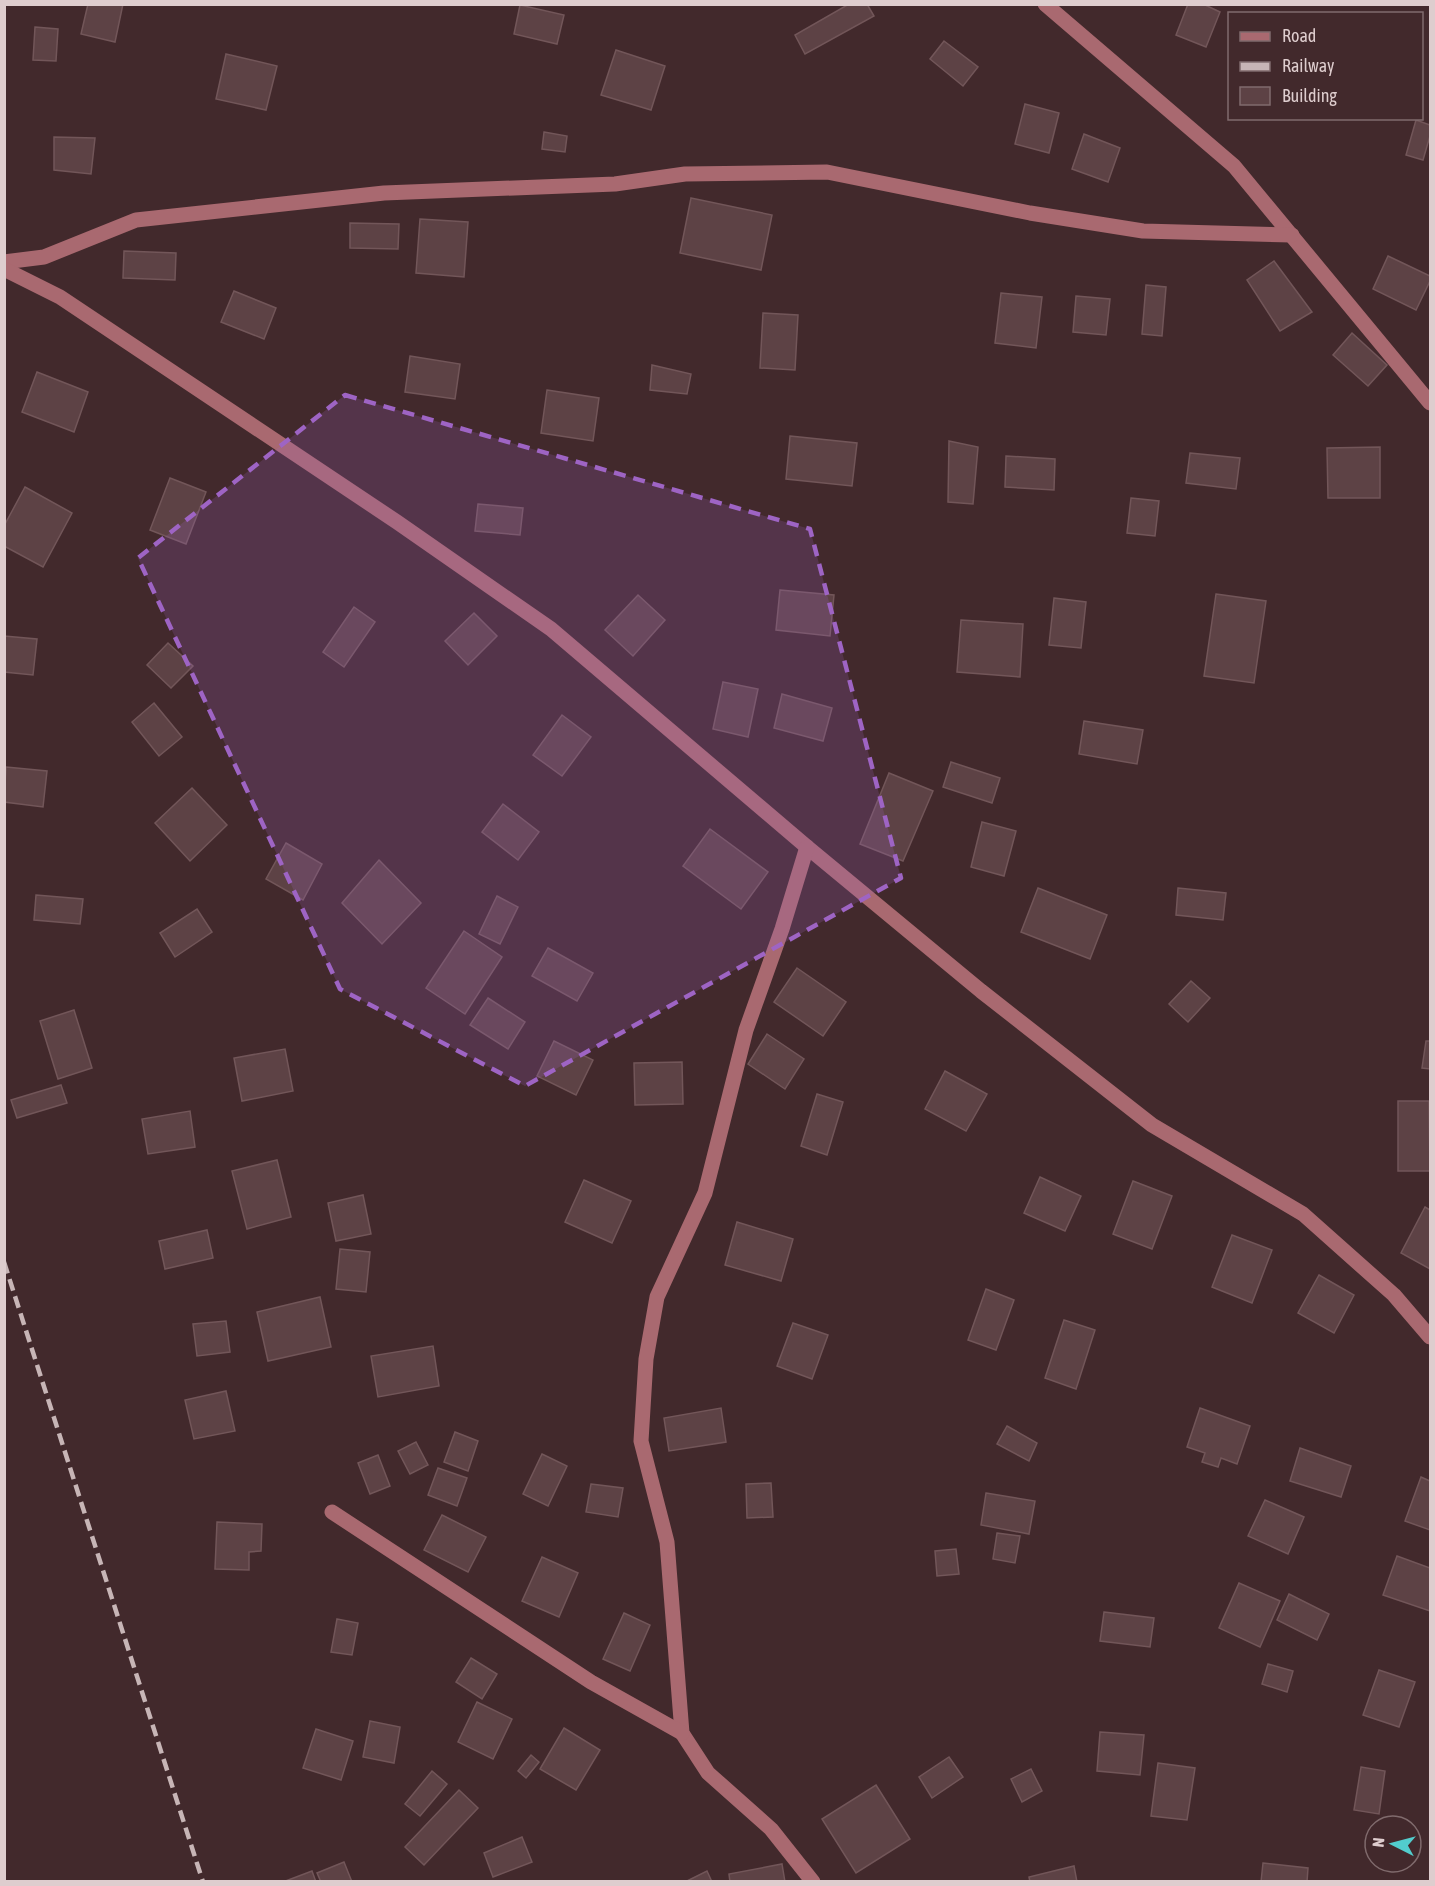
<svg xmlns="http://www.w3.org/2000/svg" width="1435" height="1886" font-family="'Asap Condensed',sans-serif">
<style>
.building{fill:#5d4245;stroke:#725659;stroke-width:1.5}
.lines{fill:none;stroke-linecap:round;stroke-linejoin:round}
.minor{stroke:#a96970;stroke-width:15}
.rail{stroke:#c7b5b6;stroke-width:4.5;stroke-dasharray:12 6;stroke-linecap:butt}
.marked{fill:#9e64c4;fill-opacity:0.2;stroke:#9e64c4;stroke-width:4.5;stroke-dasharray:12 8;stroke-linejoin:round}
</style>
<rect width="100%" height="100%" fill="#42292c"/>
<g class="building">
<polygon points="88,4 123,4 115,42 81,34"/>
<polygon points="849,4 867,4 874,16 805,54 795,35"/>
<polygon points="1188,4 1203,4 1220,12 1206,47 1176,35"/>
<polygon points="520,5 564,15 557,44 514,34"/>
<polygon points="35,27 58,29 56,61 33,60"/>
<polygon points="944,41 978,67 963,86 930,59"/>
<polygon points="616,50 665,66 651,110 601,95"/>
<polygon points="226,54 277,66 266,110 216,99"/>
<polygon points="1025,104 1059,113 1049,153 1015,144"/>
<polygon points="1416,120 1430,125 1430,136 1423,160 1406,155"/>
<polygon points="544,132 567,136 565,152 542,149"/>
<polygon points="1084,134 1120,148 1108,182 1072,169"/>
<polygon points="54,137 95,138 91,174 54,170"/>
<polygon points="691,198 772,215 761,270 680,253"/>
<polygon points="420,219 468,222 464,277 416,273"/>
<polygon points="350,223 399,224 398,249 350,248"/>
<polygon points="124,251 176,253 175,280 123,278"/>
<polygon points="1388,256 1430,276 1430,281 1416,310 1373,289"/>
<polygon points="1274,261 1312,312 1280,331 1247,280"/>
<polygon points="1146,285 1166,287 1162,336 1142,334"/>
<polygon points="234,291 276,308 264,339 221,322"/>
<polygon points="1001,293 1042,297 1036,348 995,343"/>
<polygon points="1076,296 1110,299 1106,335 1073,332"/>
<polygon points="763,313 798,315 795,370 760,368"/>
<polygon points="1352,333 1387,365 1368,386 1333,355"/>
<polygon points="410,356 460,364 455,399 405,392"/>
<polygon points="652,365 691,374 687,394 650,390"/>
<polygon points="37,372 88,392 74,432 22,412"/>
<polygon points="547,390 599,398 593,441 541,433"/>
<polygon points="790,436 857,443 852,486 786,479"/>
<polygon points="949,441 978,447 973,504 948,502"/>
<polygon points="1380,447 1380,498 1328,498 1327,448"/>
<polygon points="1190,453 1240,458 1236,489 1186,483"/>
<polygon points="1006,456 1055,459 1054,490 1005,487"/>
<polygon points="170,478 206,492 186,544 150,530"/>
<polygon points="25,487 72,513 43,567 4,546 4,526"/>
<polygon points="1131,498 1159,501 1155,536 1127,533"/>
<polygon points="478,504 523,508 520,535 475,531"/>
<polygon points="780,590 834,595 830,636 776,630"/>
<polygon points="1216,594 1266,601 1254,683 1204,676"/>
<polygon points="638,595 665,620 633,656 605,630"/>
<polygon points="1054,598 1086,602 1081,648 1049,645"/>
<polygon points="354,607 375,622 344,667 323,652"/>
<polygon points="474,613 497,636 468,665 445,641"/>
<polygon points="961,620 1023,624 1020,677 957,672"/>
<polygon points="4,636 37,639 33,675 4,672"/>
<polygon points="168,643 193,666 171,688 147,665"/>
<polygon points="723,682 758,689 748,737 713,729"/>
<polygon points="782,694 832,708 823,741 774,728"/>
<polygon points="154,703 182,737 159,756 132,722"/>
<polygon points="562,715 591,737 562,776 533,755"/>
<polygon points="1084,721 1143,730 1137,764 1079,754"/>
<polygon points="951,762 1000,778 992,803 943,787"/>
<polygon points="6,767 47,771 43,807 4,802"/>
<polygon points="889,773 933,791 903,861 860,844"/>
<polygon points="192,788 227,825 190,861 155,823"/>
<polygon points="503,804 539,832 518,860 482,832"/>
<polygon points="982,822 1016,831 1004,876 971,867"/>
<polygon points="710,829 768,872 741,909 683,866"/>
<polygon points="286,843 322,864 303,900 266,879"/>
<polygon points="379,860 421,903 382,944 342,903"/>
<polygon points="1038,888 1107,915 1090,959 1021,932"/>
<polygon points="1178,888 1226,893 1223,920 1176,915"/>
<polygon points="36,895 83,899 80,924 34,920"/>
<polygon points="497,896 518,907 500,944 479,934"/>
<polygon points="197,909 212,932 175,957 160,933"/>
<polygon points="464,931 502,957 465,1014 426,988"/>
<polygon points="548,948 593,973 577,1001 532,976"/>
<polygon points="797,968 846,1002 823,1036 774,1002"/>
<polygon points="1191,981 1210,998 1188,1022 1169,1004"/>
<polygon points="488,998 525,1022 508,1049 470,1025"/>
<polygon points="74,1010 92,1068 58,1079 40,1021"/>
<polygon points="767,1034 804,1059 785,1089 748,1064"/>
<polygon points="554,1041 593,1060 576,1095 537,1076"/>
<polygon points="1426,1041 1430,1041 1430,1069 1422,1068"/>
<polygon points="285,1049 293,1091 242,1101 234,1058"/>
<polygon points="682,1062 683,1104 635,1105 634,1063"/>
<polygon points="945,1071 987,1094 966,1131 925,1109"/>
<polygon points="61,1085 67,1103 17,1118 11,1100"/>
<polygon points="817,1094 843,1102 827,1155 801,1146"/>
<polygon points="1398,1101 1429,1101 1430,1171 1398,1171"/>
<polygon points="190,1111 195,1147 148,1154 142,1119"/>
<polygon points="277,1160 291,1217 247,1229 232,1171"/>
<polygon points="1040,1177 1081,1196 1065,1231 1024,1213"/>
<polygon points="584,1180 631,1201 612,1243 565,1222"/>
<polygon points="1133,1181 1172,1196 1152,1249 1113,1234"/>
<polygon points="363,1195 371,1234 336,1241 328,1203"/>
<polygon points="1425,1207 1430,1210 1430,1269 1401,1253"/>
<polygon points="737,1222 793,1239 781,1281 725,1265"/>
<polygon points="207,1230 213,1258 165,1269 159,1241"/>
<polygon points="1232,1235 1272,1250 1252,1303 1212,1287"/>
<polygon points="340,1249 370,1252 366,1292 336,1289"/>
<polygon points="1319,1275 1354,1295 1334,1333 1298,1313"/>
<polygon points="986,1289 1014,1300 996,1350 968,1340"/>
<polygon points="320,1297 331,1347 268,1361 257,1312"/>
<polygon points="1064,1320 1095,1330 1076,1389 1045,1378"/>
<polygon points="226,1321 230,1352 197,1356 193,1324"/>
<polygon points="793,1323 828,1335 812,1379 777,1366"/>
<polygon points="433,1346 439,1386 378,1397 371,1356"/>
<polygon points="226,1391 235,1431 194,1439 185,1400"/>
<polygon points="721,1408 726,1442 669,1451 664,1418"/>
<polygon points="1200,1408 1250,1426 1237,1464 1221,1458 1218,1467 1202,1462 1205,1453 1187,1447"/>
<polygon points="1007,1426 1037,1443 1029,1461 997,1444"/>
<polygon points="455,1432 478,1441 468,1471 444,1462"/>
<polygon points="416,1442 428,1465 410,1474 398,1451"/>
<polygon points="1300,1448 1351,1466 1341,1497 1290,1481"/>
<polygon points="542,1454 567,1466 548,1506 523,1494"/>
<polygon points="378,1455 390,1486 370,1494 358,1463"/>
<polygon points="438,1468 467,1478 457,1506 428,1495"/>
<polygon points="1421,1477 1430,1481 1430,1530 1405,1521"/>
<polygon points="771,1483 773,1517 747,1518 746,1484"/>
<polygon points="591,1484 623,1488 618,1517 586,1512"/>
<polygon points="986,1493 1035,1501 1029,1534 981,1525"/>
<polygon points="1265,1500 1304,1517 1288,1554 1248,1536"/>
<polygon points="442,1515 486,1537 468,1572 424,1550"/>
<polygon points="217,1522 262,1524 261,1551 249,1552 249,1570 215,1569"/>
<polygon points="997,1533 1020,1536 1015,1563 993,1559"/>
<polygon points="956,1549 959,1574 937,1576 935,1551"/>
<polygon points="1397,1556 1430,1568 1430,1611 1383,1595"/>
<polygon points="542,1557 578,1573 559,1617 522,1601"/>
<polygon points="1239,1583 1280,1601 1260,1647 1219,1628"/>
<polygon points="1289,1594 1329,1614 1317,1640 1277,1620"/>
<polygon points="1104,1612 1154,1618 1150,1647 1100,1641"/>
<polygon points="624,1613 650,1625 630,1671 603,1659"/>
<polygon points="337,1619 358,1623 352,1655 331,1652"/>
<polygon points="471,1658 497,1674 482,1699 456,1682"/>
<polygon points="1268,1664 1293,1671 1287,1692 1262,1684"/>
<polygon points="1379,1670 1415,1682 1399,1727 1363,1715"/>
<polygon points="477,1702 512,1719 493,1759 458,1742"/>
<polygon points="370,1721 400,1727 394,1763 363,1757"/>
<polygon points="564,1728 600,1750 576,1790 540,1769"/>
<polygon points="316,1729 353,1741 341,1780 303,1768"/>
<polygon points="1100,1732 1144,1735 1140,1775 1097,1771"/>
<polygon points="531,1755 539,1762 526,1778 518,1771"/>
<polygon points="949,1757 963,1777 932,1798 919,1777"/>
<polygon points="1158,1763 1195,1768 1187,1820 1151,1816"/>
<polygon points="1361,1767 1385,1771 1379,1814 1354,1810"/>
<polygon points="1031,1769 1042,1791 1022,1802 1011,1779"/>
<polygon points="432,1771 447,1784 420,1816 405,1804"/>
<polygon points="876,1785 910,1839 856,1873 822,1819"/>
<polygon points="459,1790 478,1808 424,1865 405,1847"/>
<polygon points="522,1837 532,1862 493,1877 484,1853"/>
<polygon points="344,1862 352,1882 321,1882 317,1873"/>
<polygon points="1263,1863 1308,1868 1307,1882 1261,1882"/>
<polygon points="782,1864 785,1882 730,1882 729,1874"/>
<polygon points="1074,1866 1077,1882 1030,1882 1029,1877"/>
<polygon points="312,1871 316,1882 283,1882"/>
<polygon points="707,1871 712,1882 685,1882"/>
</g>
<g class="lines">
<g class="minor">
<polyline points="1045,4 1234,166 1430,403"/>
<polyline points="4,262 44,257 136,220 384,193 615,184 685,174 827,172 1030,213 1143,231 1292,235"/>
<polyline points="4,269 60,297 397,522 551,629 807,847 981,991 1152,1125 1303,1214 1394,1295 1430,1337"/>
<polyline points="807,847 782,929 746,1030 705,1193 657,1297 646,1359 641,1441 667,1542 682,1733 708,1773 771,1829 813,1882"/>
<polyline points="332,1512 591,1682 682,1733"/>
</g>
<polyline class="rail" points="4,1262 203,1882"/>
</g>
<path class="marked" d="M345,395L810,529L901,878L525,1086L340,989L138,558Z"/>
<rect width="1435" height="1886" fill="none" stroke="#decdce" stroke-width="12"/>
<rect x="1228" y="12" width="195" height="108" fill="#42292c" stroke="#806b6d" stroke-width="1.5"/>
<rect x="1240" y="32" width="30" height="9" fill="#a96970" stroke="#806b6d" stroke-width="1.5"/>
<text x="1282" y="42" font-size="18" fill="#decdce">Road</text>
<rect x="1240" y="62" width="30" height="9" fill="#c7b5b6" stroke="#806b6d" stroke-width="1.5"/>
<text x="1282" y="72" font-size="18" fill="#decdce">Railway</text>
<rect x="1240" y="87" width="30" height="18" fill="#5d4245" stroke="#806b6d" stroke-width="1.5"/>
<text x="1282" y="102" font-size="18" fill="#decdce">Building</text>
<g transform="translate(1393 1844) rotate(276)"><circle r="28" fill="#42292c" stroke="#806b6d" stroke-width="1.5"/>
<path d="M0-4.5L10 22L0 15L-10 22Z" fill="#52cdcd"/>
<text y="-9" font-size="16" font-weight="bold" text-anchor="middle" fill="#decdce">N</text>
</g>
</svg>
